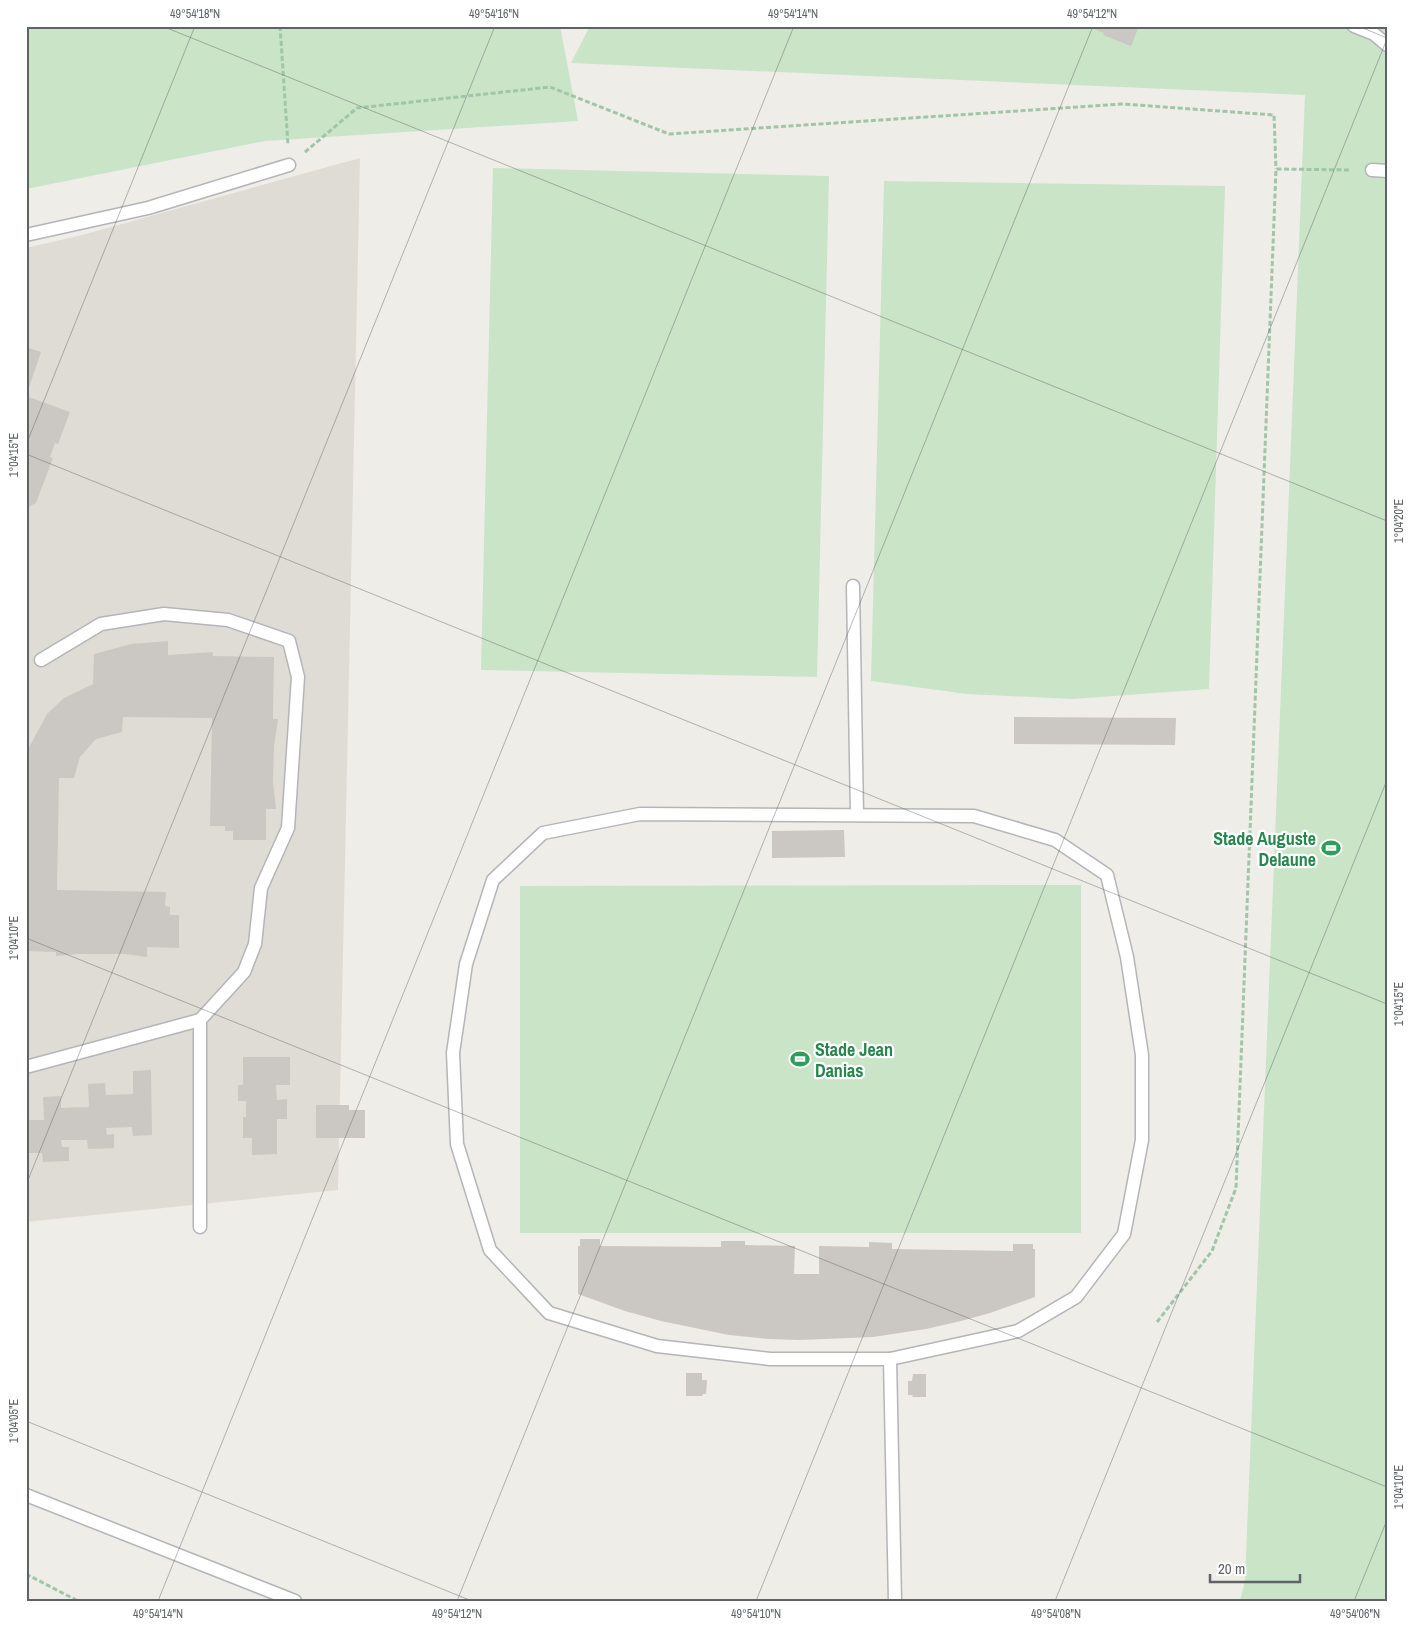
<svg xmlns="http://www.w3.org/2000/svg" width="1413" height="1627" font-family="'Archivo Narrow',sans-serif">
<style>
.education{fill:#dfdcd6}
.green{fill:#c9e4c7}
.building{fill:#cbc8c4}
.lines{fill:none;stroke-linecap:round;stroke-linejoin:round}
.lane-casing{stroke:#b3b5b8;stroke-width:15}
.path{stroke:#a0c5a8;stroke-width:3;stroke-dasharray:5 2.5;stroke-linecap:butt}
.lane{stroke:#fff;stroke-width:12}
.ticks{fill:none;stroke:#5f6366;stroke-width:1;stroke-opacity:0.45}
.labels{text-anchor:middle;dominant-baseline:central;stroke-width:4.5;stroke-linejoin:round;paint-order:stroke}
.leisure-label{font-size:18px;font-weight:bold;fill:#27864d;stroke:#fff;text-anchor:end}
.neatline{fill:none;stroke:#5f6366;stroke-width:2}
.ticks-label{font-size:12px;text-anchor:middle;fill:#5f6366}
</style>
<rect width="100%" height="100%" fill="#efede8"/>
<polygon class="education" points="360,158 338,1190 26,1222 26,248 82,235"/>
<g class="green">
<polygon points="26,26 560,26 578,121 265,141 26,189"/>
<polygon points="590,26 1387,26 1387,1601 1240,1601 1245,1581 1305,95 571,63"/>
<polygon points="493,168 829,176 817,677 481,670"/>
<polygon points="884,181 1225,186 1209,689 1073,699 967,694 871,681"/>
<polygon points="1081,885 1081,1233 520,1233 520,886"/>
</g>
<g class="building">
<polygon points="1087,26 1139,26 1131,46 1103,35 1104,33"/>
<polygon points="26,347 41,352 27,393 26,393"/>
<polygon points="26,396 70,412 58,444 55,443 50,457 53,458 36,503 26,508"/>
<polygon points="168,641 168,655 213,652 213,656 274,657 273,719 278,719 274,746 273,782 276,809 266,809 266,840 233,840 233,831 225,831 225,826 210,826 212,718 123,717 122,732 96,739 80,757 74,778 59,778 57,890 166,892 165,906 170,907 170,915 179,915 179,948 147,947 147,957 125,954 77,954 56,956 56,952 26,951 26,753 47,714 64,698 93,684 94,654 131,644"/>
<polygon points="1014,717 1176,718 1175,745 1014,744"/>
<polygon points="844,830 845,857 772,858 772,831"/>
<polygon points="243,1057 290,1057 290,1085 276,1085 277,1100 287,1099 287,1119 277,1119 277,1154 252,1155 252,1138 243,1138 243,1117 246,1117 246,1101 238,1101 238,1085 243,1085"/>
<polygon points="151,1070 152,1135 133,1136 132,1127 106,1128 107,1135 114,1134 114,1148 88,1149 87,1140 61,1140 62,1147 69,1147 69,1161 43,1162 42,1153 26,1153 26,1120 44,1120 43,1097 61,1096 61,1108 89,1107 88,1084 105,1083 106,1095 133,1094 133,1071"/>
<polygon points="316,1105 349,1105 349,1110 365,1110 365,1138 316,1138"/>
<polygon points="580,1239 600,1239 600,1246 721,1247 721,1241 745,1241 745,1245 795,1246 794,1274 819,1274 819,1246 869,1247 869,1242 892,1243 892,1249 1013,1251 1013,1244 1033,1244 1033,1249 1035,1249 1035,1297 990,1313 961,1321 926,1329 873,1337 800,1340 768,1339 729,1335 661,1321 625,1311 578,1294 578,1246 580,1246"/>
<polygon points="686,1373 702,1373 702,1380 707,1380 706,1394 703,1394 702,1396 686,1396"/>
<polygon points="913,1374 926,1374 926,1397 912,1397 913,1395 908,1395 908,1381 912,1381"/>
</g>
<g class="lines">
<g class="lane-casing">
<g id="lane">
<polyline points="1354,26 1374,34 1387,45"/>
<polyline points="1372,170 1387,171"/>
<polyline points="26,235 148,208 289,165"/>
<polyline points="853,586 857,815"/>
<polyline points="41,660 101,624 164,614 228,620 289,641 298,677 288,828 261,888 255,944 244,972 200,1020 200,1227"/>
<polygon points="640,814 974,816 1055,840 1107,875 1127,957 1142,1055 1142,1140 1124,1234 1076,1297 1018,1331 890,1359 770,1359 657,1346 549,1313 490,1250 457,1144 453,1053 466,964 493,880 543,833"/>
<polyline points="26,1067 200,1020"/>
<polyline points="890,1359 895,1601"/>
<polyline points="26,1495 295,1601"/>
</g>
</g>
<g class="path">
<polyline points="280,26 288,145"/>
<polyline points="305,152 357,108 550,87 669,134 1123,104 1274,115 1276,169"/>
<polyline points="1157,1322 1212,1251 1236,1188 1276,169 1351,170"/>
<polyline points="26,1574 78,1601"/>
</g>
<use href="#lane" class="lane"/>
</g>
<path class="ticks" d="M162,26L1387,521M1358,26L1387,38M26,445L195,26M26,454L1387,1004M26,938L1387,1487M26,1185L495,26M26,1421L472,1601M158,1601L794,26M457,1601L1093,26M756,1601L1387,39M1055,1601L1387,780M1354,1601L1387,1520"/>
<defs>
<g id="stadium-bare" transform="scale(1.5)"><path d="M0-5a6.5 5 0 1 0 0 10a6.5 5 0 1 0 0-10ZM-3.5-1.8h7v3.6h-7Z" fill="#2e9e5b" stroke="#fff" stroke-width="2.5" paint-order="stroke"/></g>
</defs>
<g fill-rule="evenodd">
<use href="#stadium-bare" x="1331" y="848"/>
<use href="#stadium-bare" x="800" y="1059"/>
</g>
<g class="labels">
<g class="leisure-label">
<text x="1316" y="838">Stade Auguste<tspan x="1316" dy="21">Delaune</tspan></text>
<text x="815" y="1049" text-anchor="start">Stade Jean<tspan x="815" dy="21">Danias</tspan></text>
</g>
</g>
<rect width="1413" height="1627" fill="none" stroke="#ffffff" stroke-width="55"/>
<path d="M1210 1574v8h90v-8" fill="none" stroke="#5f6366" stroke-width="2.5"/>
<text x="1218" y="1574" font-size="15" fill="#5f6366" stroke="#ffffff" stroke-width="4" paint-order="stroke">20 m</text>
<rect x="28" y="28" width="1358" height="1572" class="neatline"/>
<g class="ticks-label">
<text x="195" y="18">49°54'18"N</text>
<text x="494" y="18">49°54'16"N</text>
<text x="793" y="18">49°54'14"N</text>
<text x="1092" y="18">49°54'12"N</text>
<text transform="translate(14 455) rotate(-90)" y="4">1°04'15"E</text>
<text transform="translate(1399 521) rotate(-90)" y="4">1°04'20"E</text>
<text transform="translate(14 938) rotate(-90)" y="4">1°04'10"E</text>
<text transform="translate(1399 1004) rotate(-90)" y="4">1°04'15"E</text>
<text transform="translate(14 1421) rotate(-90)" y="4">1°04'05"E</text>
<text transform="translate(1399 1487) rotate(-90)" y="4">1°04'10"E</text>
<text x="158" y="1618">49°54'14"N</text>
<text x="457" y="1618">49°54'12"N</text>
<text x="756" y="1618">49°54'10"N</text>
<text x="1056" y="1618">49°54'08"N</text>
<text x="1355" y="1618">49°54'06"N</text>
</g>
</svg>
